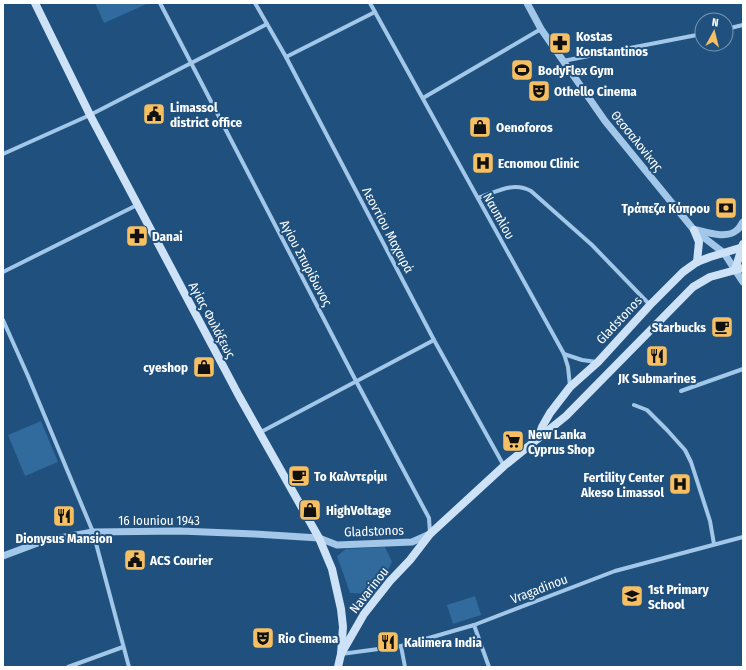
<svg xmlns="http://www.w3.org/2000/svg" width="746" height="670" font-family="'Fira Sans Condensed',sans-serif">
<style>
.green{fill:#316a9c}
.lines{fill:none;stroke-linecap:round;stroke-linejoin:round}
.minor{stroke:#a2c7e8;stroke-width:4}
.tertiary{stroke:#a2c7e8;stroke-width:7}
.secondary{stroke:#cde2f6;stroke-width:8}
.labels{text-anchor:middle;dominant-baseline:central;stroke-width:4;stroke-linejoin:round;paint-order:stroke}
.poi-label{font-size:13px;font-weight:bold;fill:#fff;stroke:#1f507e;text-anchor:start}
.street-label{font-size:13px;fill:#fff;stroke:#1f507e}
</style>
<rect width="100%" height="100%" fill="#1f507e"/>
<g class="green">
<polygon points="95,3 149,3 104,23"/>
<polygon points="41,421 58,462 25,476 8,435"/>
<polygon points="385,547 392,562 376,594 350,593 337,556 346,549"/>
<polygon points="475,596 481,615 453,624 447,605"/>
</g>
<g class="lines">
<g class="minor">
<polyline points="160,3 356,381 429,518 430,533"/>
<polyline points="255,3 286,57 434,340 504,466"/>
<polyline points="370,3 564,354 568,367 570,386"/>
<polyline points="726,29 743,25"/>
<polyline points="286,57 375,12"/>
<polyline points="563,61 702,34"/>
<polyline points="423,98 541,29"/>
<polyline points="3,154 90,115 267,24"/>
<path d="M478,198C496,192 513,181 531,191L592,245L650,305"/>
<polyline points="3,272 137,205"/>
<polyline points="3,320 28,376 93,532 129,667"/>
<polyline points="564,354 582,360 597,362"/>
<polyline points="681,391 743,369"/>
<polyline points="634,405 647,410 667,430 685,450 691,462 710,521 714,544"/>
<polyline points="259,433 434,340"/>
<polyline points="474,625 489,667"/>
<polyline points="401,646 405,667"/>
<polyline points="341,654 401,646 474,625 615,571 743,537"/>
<polyline points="68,667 123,647"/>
</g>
<g class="tertiary">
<polyline points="527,3 541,29 605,121 694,230 724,253 743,282"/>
<path d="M697,230C709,233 727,239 737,230C740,228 741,224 743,222"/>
<polyline points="3,556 43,541 93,532 180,531 255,534 319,538 337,545 412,542 430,534"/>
</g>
<g class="secondary">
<polyline points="35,3 90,115 239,396 319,538 332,569 341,609 343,627 341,654"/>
<polyline points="694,230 699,242 697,262"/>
<polyline points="735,270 743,244"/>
<polyline points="538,438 542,427 550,413 570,387 598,362 650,305 683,272 697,262 710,257 743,247"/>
<polyline points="338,667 341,654 364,614 390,581 410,560 430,534 504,466 566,416 693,287 710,277 743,268"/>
</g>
</g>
<defs>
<g id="pharmacy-square" transform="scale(1.15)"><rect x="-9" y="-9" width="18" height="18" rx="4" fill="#f6bf62" stroke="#1f507e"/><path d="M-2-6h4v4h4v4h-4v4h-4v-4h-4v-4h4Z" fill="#111"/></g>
<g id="stadium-square" transform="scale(1.15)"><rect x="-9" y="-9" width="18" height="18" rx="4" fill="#f6bf62" stroke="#1f507e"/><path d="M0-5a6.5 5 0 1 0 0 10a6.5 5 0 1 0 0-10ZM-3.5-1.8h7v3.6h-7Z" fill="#111"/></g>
<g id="theatre-square" transform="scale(1.15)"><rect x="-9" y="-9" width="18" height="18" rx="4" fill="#f6bf62" stroke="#1f507e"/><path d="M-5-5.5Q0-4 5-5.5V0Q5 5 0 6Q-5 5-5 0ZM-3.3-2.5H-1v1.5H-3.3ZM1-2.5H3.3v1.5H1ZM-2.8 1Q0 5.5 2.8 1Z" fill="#111"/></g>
<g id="civic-square" transform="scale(1.15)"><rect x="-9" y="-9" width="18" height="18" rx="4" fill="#f6bf62" stroke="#1f507e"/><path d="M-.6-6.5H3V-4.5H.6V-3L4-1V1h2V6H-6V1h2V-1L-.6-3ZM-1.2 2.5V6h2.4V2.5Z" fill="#111"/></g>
<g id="shop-square" transform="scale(1.15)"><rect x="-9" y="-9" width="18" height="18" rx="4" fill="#f6bf62" stroke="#1f507e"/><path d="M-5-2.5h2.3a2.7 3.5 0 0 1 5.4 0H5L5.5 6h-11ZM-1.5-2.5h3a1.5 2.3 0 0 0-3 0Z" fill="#111"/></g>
<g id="hospital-square" transform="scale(1.15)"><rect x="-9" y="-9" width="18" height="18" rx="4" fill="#f6bf62" stroke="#1f507e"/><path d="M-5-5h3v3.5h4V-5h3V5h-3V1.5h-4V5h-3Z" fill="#111"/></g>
<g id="bank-square" transform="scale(1.15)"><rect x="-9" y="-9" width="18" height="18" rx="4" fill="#f6bf62" stroke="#1f507e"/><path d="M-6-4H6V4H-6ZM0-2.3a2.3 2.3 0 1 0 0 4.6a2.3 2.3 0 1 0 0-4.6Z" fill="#111"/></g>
<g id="cafe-square" transform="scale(1.15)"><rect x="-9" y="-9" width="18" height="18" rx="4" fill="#f6bf62" stroke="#1f507e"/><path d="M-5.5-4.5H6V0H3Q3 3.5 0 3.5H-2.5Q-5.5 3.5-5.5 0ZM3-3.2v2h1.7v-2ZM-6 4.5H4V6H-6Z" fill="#111"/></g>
<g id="restaurant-square" transform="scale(1.15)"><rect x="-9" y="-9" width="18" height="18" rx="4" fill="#f6bf62" stroke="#1f507e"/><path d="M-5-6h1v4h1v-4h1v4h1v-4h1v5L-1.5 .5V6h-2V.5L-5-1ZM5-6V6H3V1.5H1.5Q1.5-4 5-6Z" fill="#111"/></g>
<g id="supermarket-square" transform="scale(1.15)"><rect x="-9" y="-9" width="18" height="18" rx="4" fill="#f6bf62" stroke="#1f507e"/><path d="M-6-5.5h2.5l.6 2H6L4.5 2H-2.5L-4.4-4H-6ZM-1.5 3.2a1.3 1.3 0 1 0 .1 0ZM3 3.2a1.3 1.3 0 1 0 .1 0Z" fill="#111"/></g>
<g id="school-square" transform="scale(1.15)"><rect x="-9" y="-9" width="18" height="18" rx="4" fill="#f6bf62" stroke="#1f507e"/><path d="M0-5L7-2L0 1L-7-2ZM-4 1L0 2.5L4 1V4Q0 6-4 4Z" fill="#111"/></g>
</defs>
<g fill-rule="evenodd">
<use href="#pharmacy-square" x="560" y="43"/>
<use href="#stadium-square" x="522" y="70"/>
<use href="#theatre-square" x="539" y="91"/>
<use href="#civic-square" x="154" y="114"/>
<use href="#shop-square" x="480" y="127"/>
<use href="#hospital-square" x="483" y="163"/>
<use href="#bank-square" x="726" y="208"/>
<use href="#pharmacy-square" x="137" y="236"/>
<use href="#cafe-square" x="722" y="327"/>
<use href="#restaurant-square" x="657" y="356"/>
<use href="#shop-square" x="204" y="367"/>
<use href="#supermarket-square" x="513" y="441"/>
<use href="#cafe-square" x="299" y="476"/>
<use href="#hospital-square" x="680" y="484"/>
<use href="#shop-square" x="310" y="510"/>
<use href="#restaurant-square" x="64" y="516"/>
<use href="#civic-square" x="135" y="560"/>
<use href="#school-square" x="632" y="596"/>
<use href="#theatre-square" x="263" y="638"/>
<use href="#restaurant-square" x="388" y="642"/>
</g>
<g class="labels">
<g class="poi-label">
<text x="576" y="36">Kostas<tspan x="576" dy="15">Konstantinos</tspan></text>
<text x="538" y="70">BodyFlex Gym</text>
<text x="554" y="91">Othello Cinema</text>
<text x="170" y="107">Limassol<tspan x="170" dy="15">district office</tspan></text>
<text x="496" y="127">Oenoforos</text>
<text x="498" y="163">Ecnomou Clinic</text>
<text x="710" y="208" text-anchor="end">Τράπεζα Κύπρου</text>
<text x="152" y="236">Danai</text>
<text x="706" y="327" text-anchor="end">Starbucks</text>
<text x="188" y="367" text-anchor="end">cyeshop</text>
<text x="657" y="378" text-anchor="middle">JK Submarines</text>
<text x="528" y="434">New Lanka<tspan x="528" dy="15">Cyprus Shop</tspan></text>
<text x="314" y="476">Το Καλντερίμι</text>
<text x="664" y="477" text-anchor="end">Fertility Center<tspan x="664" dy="15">Akeso Limassol</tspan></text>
<text x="326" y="510">HighVoltage</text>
<text x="64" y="538" text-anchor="middle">Dionysus Mansion</text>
<text x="150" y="560">ACS Courier</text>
<text x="648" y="589">1st Primary<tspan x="648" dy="15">School</tspan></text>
<text x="278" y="638">Rio Cinema</text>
<text x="404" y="642">Kalimera India</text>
</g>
<g class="street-label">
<text transform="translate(637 141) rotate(51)">Θεσσαλονίκης</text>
<text transform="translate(499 216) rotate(61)">Ναυπλίου</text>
<text transform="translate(388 230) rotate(62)">Λεοντίου Μαχαιρά</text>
<text transform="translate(306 263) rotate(62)">Αγίου Σπυρίδωνος</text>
<text transform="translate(212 320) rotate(62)">Αγίας Φυλάξεως</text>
<text transform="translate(619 320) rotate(-47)">Gladstonos</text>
<text x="159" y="520">16 Iouniou 1943</text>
<text transform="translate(374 531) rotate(-2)">Gladstonos</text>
<text transform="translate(539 589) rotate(-21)">Vragadinou</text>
<text transform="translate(369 590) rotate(-52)">Navarinou</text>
</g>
</g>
<rect width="746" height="670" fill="none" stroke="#ffffff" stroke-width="8"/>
<g transform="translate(714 32) rotate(7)"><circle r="19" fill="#1f507e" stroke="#7996b2"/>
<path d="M0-3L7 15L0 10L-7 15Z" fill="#f6bf62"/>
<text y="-6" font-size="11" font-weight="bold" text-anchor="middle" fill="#ffffff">N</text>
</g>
</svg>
